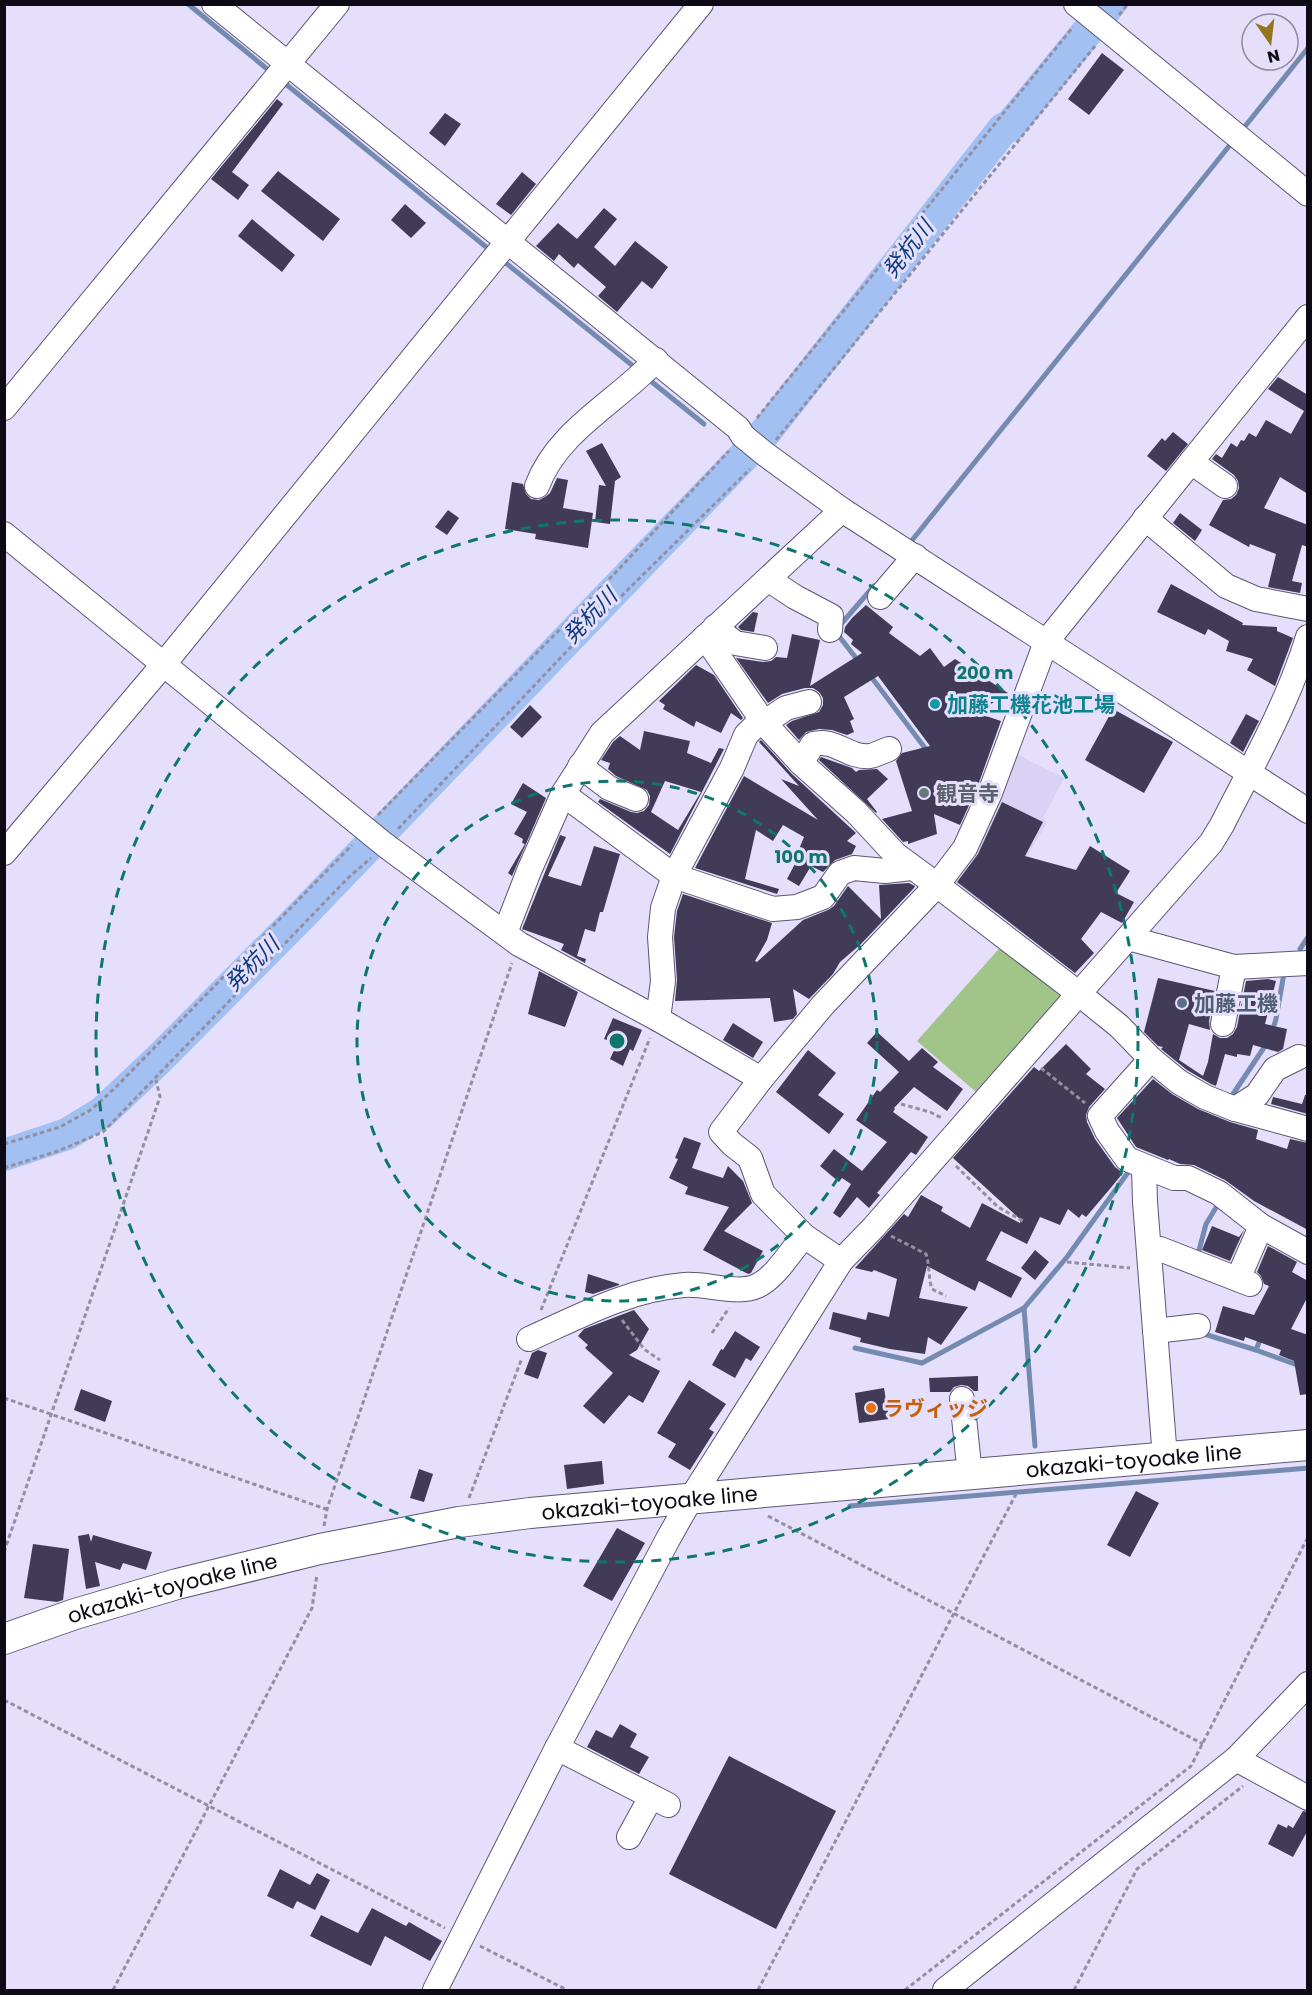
<svg xmlns="http://www.w3.org/2000/svg" width="1312" height="1995" font-family="Poppins,'Noto Sans JP',sans-serif">
<style>
.built{fill:#d9d2f4}
.green{fill:#a1c588}
.lines{fill:none;stroke-linecap:round;stroke-linejoin:round}
.stream{stroke:#758ab0;stroke-width:5}
.river{stroke:#a2c1f2;stroke-width:32}
.building{fill:#413b57;fill-rule:evenodd}
.minor-casing{stroke:#5c5574;stroke-width:26}
.major-casing{stroke:#5c5574;stroke-width:32}
.path{stroke:#938ea4;stroke-width:3;stroke-dasharray:4.5 3;stroke-linecap:butt}
.minor{stroke:#fff;stroke-width:24}
.major{stroke:#fff;stroke-width:30}
.ring{fill:none;stroke:#0f766e;stroke-width:3;stroke-dasharray:10 8}
.culture-dot{fill:#0f9aa8;stroke:#e5dffc;stroke-width:2}
.worship-dot{fill:#6b7280;stroke:#e5dffc;stroke-width:2}
.service-dot{fill:#5c6f8a;stroke:#e5dffc;stroke-width:2}
.food-dot{fill:#e8710a;stroke:#e5dffc;stroke-width:2}
.labels{text-anchor:middle;dominant-baseline:central;stroke-width:6;stroke-linejoin:round;paint-order:stroke}
.culture-label{font-size:21px;font-weight:bold;fill:#0d838f;stroke:#e5dffc;text-anchor:start}
.worship-label{font-size:21px;font-weight:bold;fill:#5b616d;stroke:#e5dffc;text-anchor:start}
.service-label{font-size:21px;font-weight:bold;fill:#4e5e75;stroke:#e5dffc;text-anchor:start}
.food-label{font-size:21px;font-weight:bold;fill:#c56008;stroke:#e5dffc;text-anchor:start}
.street-label{font-size:21px;fill:#0d0a15;stroke:#e5dffc}
.water-label{font-size:22px;font-style:italic;fill:#0b3a7f;stroke:#e5dffc}
.centre{fill:#0f766e;stroke:#e5dffc;stroke-width:3}
.ring-label{font-size:18px;text-anchor:middle;font-weight:bold;fill:#0f766e;stroke:#e5dffc;stroke-width:6;stroke-linejoin:round;paint-order:stroke}
</style>
<rect width="100%" height="100%" fill="#e5dffc"/>
<polygon class="built" points="1011,751 1064,778 1043,818 1047,823 1027,856 1024,856 1021,879 990,918 944,883"/>
<polygon class="green" points="1004,943 1059,986 1061,995 976,1092 917,1041"/>
<g class="lines">
<g class="stream">
<polyline points="188,4 272,73"/>
<polyline points="282,81 491,251"/>
<polyline points="1242,130 1308,48"/>
<polyline points="501,259 638,370"/>
<polyline points="647,378 704,424"/>
<polyline points="743,455 744,456"/>
<polyline points="909,544 1234,140"/>
<polyline points="859,662 835,631 874,586"/>
<polyline points="869,674 928,752"/>
<polyline points="1300,949 1308,937"/>
<polyline points="1272,1032 1276,1019 1284,973"/>
<polyline points="1229,1100 1267,1043"/>
<polyline points="1198,1254 1206,1224 1220,1201"/>
<polyline points="1024,1308 1035,1446"/>
<polyline points="1201,1333 1256,1350"/>
<polyline points="1262,1335 1256,1350 1300,1366"/>
<polyline points="855,1348 922,1363 1024,1308 1067,1257 1132,1167"/>
<polyline points="850,1506 1308,1468"/>
</g>
<polyline class="river" points="4,1155 67,1134 103,1112 158,1060 302,915 744,456 768,429 1003,129 1010,126 1110,4"/>
</g>
<g class="building">
<polygon points="1102,53 1124,70 1089,115 1068,99"/>
<polygon points="277,99 283,104 232,172 249,185 238,200 211,179"/>
<polygon points="445,113 461,124 445,146 429,133"/>
<polygon points="278,171 340,219 323,241 261,191"/>
<polygon points="522,172 536,184 511,215 496,204"/>
<polygon points="405,204 426,223 411,238 391,220"/>
<polygon points="604,208 617,219 594,247 615,266 635,241 668,267 652,289 642,281 617,312 598,296 606,287 578,263 574,268 559,254 554,261 536,246 558,223 577,239"/>
<polygon points="252,219 295,255 282,272 238,236"/>
<polygon points="1278,377 1308,395 1308,494 1280,477 1264,508 1308,525 1308,547 1302,545 1292,581 1302,583 1300,593 1268,587 1276,554 1250,544 1249,547 1209,525 1223,500 1231,499 1236,495 1239,488 1238,481 1234,475 1212,459 1216,454 1222,458 1231,443 1237,447 1241,440 1244,441 1249,433 1256,437 1266,420 1291,434 1304,411 1268,389"/>
<polygon points="1173,432 1188,444 1166,471 1147,456 1162,438 1165,441"/>
<polygon points="602,443 621,477 615,481 610,524 595,522 599,485 606,486 586,451"/>
<polygon points="557,478 568,480 563,508 593,513 588,548 535,539 536,534 505,529 512,482 523,484 526,494 531,499 539,500 545,497 550,493"/>
<polygon points="448,510 459,518 447,535 435,527"/>
<polygon points="1180,513 1202,530 1195,541 1173,523"/>
<polygon points="1171,584 1243,623 1242,625 1277,627 1277,631 1293,638 1275,686 1247,670 1253,659 1226,651 1229,641 1208,629 1205,635 1157,612"/>
<polygon points="866,605 893,627 889,633 920,656 930,648 944,667 955,659 1008,693 977,713 1001,721 977,788 960,825 934,814 937,834 908,844 908,841 903,842 882,819 912,811 896,761 902,753 930,746 878,676 844,697 854,719 850,721 854,732 847,735 832,730 819,729 806,732 799,740 786,725 792,721 819,712 823,705 823,698 819,692 813,688 805,688 782,694 768,703 736,658 763,662 771,661 776,657 787,658 792,634 820,640 810,686 862,653 851,644 853,640 844,632 845,627 852,618"/>
<polygon points="753,612 758,613 754,632 741,630 738,627"/>
<polygon points="696,665 714,675 743,718 741,720 731,713 721,733 696,721 694,727 663,709 665,705 659,701"/>
<polygon points="530,705 542,717 522,738 510,727"/>
<polygon points="1113,709 1173,742 1144,793 1085,760"/>
<polygon points="1246,714 1259,721 1243,752 1230,743"/>
<path d="M644,731L690,741L687,753L711,763L719,748L724,749L670,854L598,802L600,799L631,812L637,813L644,811L649,805L650,796L647,790L616,776L608,769L610,763L601,760L613,742L620,736L640,750ZM665,781L701,792L678,830L651,812Z"/>
<polygon points="761,740 792,774 856,833 847,841 856,846 852,854 835,860 823,872 811,866 799,886 787,879 797,860 795,859 804,837 783,825 773,841 756,830 745,879 779,889 777,894 695,868 744,776 818,820 781,779 799,786 759,742"/>
<polygon points="821,757 852,768 856,772 859,770 877,769 888,779 867,799 877,812 876,813 819,760"/>
<polygon points="523,783 546,798 512,876 508,873 525,844 522,843 523,839 514,834 527,812 511,804"/>
<polygon points="1002,802 1043,822 1025,856 1076,870 1090,846 1130,871 1116,893 1134,902 1122,923 1101,912 1081,939 1094,953 1075,973 957,882 978,854"/>
<polygon points="560,835 566,837 548,876 581,886 594,846 620,854 603,912 600,912 595,932 585,929 577,956 586,959 585,963 561,950 564,944 522,929"/>
<polygon points="909,883 915,886 914,888 861,944 840,962 833,974 809,999 793,989 797,1014 793,1019 774,1022 770,998 675,1001 677,980 674,937 677,911 683,894 772,923 767,940 755,961 757,962 803,920 828,910 834,906 848,886 881,919 879,885"/>
<polygon points="539,971 578,992 565,1027 528,1014"/>
<polygon points="1158,978 1215,991 1209,1021 1210,1030 1189,1024 1179,1060 1203,1076 1208,1062 1213,1034 1220,1038 1227,1038 1233,1034 1237,1027 1246,981 1268,979 1276,981 1265,1024 1287,1029 1283,1049 1278,1052 1253,1045 1250,1056 1237,1054 1237,1057 1225,1054 1216,1086 1211,1084 1187,1070 1161,1049 1163,1047 1158,1046 1144,1032"/>
<polygon points="613,1018 642,1030 633,1051 630,1049 623,1066 610,1059 617,1044 604,1039"/>
<polygon points="733,1023 763,1042 753,1058 723,1040"/>
<polygon points="877,1032 909,1061 922,1048 938,1062 933,1067 963,1089 947,1111 914,1087 894,1108 895,1109 893,1112 928,1137 916,1155 911,1152 877,1193 880,1195 869,1208 857,1197 840,1218 833,1213 851,1184 842,1178 839,1182 820,1166 834,1149 862,1171 887,1142 856,1120 877,1090 880,1092 899,1072 867,1043"/>
<polygon points="1066,1044 1091,1069 1086,1074 1105,1089 1089,1107 1086,1115 1087,1122 1095,1139 1115,1167 1123,1173 1109,1190 1086,1217 1082,1214 1079,1218 1068,1209 1060,1225 1040,1217 1027,1244 1001,1231 986,1260 1022,1278 1011,1298 979,1281 975,1291 927,1266 919,1298 968,1307 941,1345 928,1337 925,1354 890,1349 860,1342 861,1338 829,1329 833,1312 866,1320 868,1312 889,1317 897,1279 874,1270 872,1272 855,1268 904,1214 908,1217 921,1195 943,1207 941,1211 970,1228 982,1203 1020,1223 1021,1220 953,1158 1034,1067 1039,1071"/>
<polygon points="808,1050 836,1073 818,1095 844,1114 829,1134 776,1092"/>
<polygon points="1153,1079 1172,1094 1198,1109 1230,1122 1258,1130 1256,1139 1287,1149 1290,1139 1308,1143 1308,1230 1254,1201 1225,1180 1194,1165 1180,1164 1169,1159 1168,1160 1136,1147 1117,1118"/>
<polygon points="1305,1095 1308,1095 1308,1114 1271,1104 1273,1097 1302,1104"/>
<polygon points="684,1137 701,1143 692,1168 723,1178 728,1166 743,1181 752,1203 724,1231 763,1251 751,1273 748,1274 703,1250 729,1207 685,1194 688,1187 669,1178 678,1159 675,1158"/>
<polygon points="1212,1226 1239,1237 1244,1230 1230,1261 1202,1250"/>
<polygon points="1268,1246 1297,1262 1292,1272 1308,1281 1308,1296 1291,1329 1308,1335 1308,1394 1300,1395 1294,1361 1279,1355 1281,1350 1245,1337 1244,1341 1215,1332 1223,1306 1254,1315 1269,1286 1264,1284 1261,1276 1257,1272"/>
<polygon points="1035,1250 1049,1262 1035,1280 1021,1268"/>
<polygon points="588,1274 619,1284 619,1285 593,1294 585,1292"/>
<polygon points="634,1310 649,1329 637,1350 629,1355 660,1371 643,1403 629,1395 604,1424 583,1406 613,1373 585,1348 588,1345 578,1336 584,1329"/>
<polygon points="735,1331 760,1347 751,1361 746,1358 735,1378 712,1365 721,1349 723,1350"/>
<polygon points="538,1350 547,1353 538,1379 524,1374 532,1353"/>
<polygon points="978,1376 978,1391 974,1391 968,1386 961,1385 954,1387 950,1392 930,1392 929,1378"/>
<polygon points="689,1380 726,1404 709,1429 714,1432 690,1470 668,1457 676,1444 657,1433"/>
<polygon points="884,1388 889,1419 859,1423 855,1393"/>
<polygon points="81,1389 112,1401 105,1422 74,1410"/>
<polygon points="602,1461 604,1484 567,1489 564,1465"/>
<polygon points="419,1469 433,1474 424,1502 410,1498"/>
<polygon points="1136,1491 1159,1503 1130,1557 1107,1545"/>
<polygon points="617,1528 645,1543 612,1601 583,1586"/>
<polygon points="89,1534 91,1542 93,1535 152,1552 146,1570 123,1563 120,1570 95,1562 100,1586 86,1589 78,1536"/>
<polygon points="33,1544 69,1549 63,1600 57,1602 24,1598"/>
<polygon points="620,1724 637,1734 630,1747 649,1757 639,1774 587,1747 596,1730 612,1738"/>
<polygon points="729,1756 836,1811 776,1929 669,1874"/>
<polygon points="1303,1811 1308,1812 1308,1830 1293,1857 1268,1844 1278,1824 1287,1828 1288,1825 1293,1828"/>
<polygon points="280,1869 310,1885 317,1873 330,1880 315,1910 297,1901 293,1909 267,1896"/>
<polygon points="372,1908 406,1926 409,1922 442,1941 430,1961 385,1936 371,1966 310,1936 321,1915 358,1933"/>
</g>
<g class="lines">
<g class="minor-casing">
<g id="minor">
<polyline points="214,4 738,428 743,436 765,454 842,510 1308,811"/>
<polyline points="1076,4 1308,194"/>
<polyline points="4,408 337,4"/>
<polyline points="1191,462 1225,486"/>
<path d="M537,486C558,430 617,402 656,360"/>
<polyline points="1145,518 1226,586 1256,599 1308,609"/>
<polyline points="4,534 385,845 519,944 658,1019 761,1079"/>
<polyline points="768,579 795,597 831,616 830,630"/>
<polyline points="880,597 915,556"/>
<polyline points="715,627 735,643 765,648"/>
<polyline points="705,637 764,723 801,763 856,812 896,855 937,885 1078,993 1119,1026 1151,1059 1179,1082 1205,1097 1235,1109 1308,1129"/>
<polyline points="764,723 786,708 809,702"/>
<path d="M801,763L813,744C835,738 847,758 870,756C876,755 883,751 889,749"/>
<polyline points="580,766 609,788 636,799"/>
<polyline points="563,794 674,876 773,909 797,907 823,897 840,873 854,868 885,871 911,868"/>
<polyline points="4,853 163,665 701,4"/>
<polyline points="505,933 529,871 563,794 602,733 842,510"/>
<polyline points="1128,938 1234,967 1308,963"/>
<polyline points="658,1019 663,981 660,937 663,908 674,876 732,768 746,735 761,720"/>
<polyline points="1223,1024 1234,967"/>
<polyline points="1151,1059 1100,1116 1107,1131 1127,1159 1174,1178 1188,1178 1219,1193 1261,1226 1308,1252"/>
<polyline points="1235,1109 1257,1095 1275,1069 1299,1057"/>
<polyline points="1144,1168 1145,1202 1165,1458"/>
<polyline points="1149,1251 1160,1249 1250,1284"/>
<polyline points="841,1261 804,1236 763,1194 750,1158 732,1144 721,1132 761,1079 823,1005 937,885 965,848 990,793 1046,642 1308,317"/>
<polyline points="1238,1279 1261,1226"/>
<polyline points="1155,1331 1198,1326"/>
<path d="M529,1339C578,1317 629,1289 684,1285C706,1283 738,1295 757,1286C776,1277 790,1252 804,1236"/>
<polyline points="962,1399 970,1475"/>
<polyline points="557,1748 668,1805"/>
<polyline points="1236,1759 1308,1798"/>
<polyline points="629,1837 651,1797"/>
<path d="M435,1990L557,1748L668,1539L690,1500L841,1261L874,1227L1211,843L1222,825C1253,764 1288,703 1308,637"/>
<polyline points="945,1990 1236,1759 1308,1684"/>
</g>
</g>
<g class="major-casing">
<g id="major">
<path id="s1" d="M4,1639L75,1614L177,1584L320,1549L459,1522L530,1513L754,1493L1308,1445"/>
</g>
</g>
<g class="path">
<polyline points="1119,15 1128,4"/>
<polyline points="757,418 1073,27"/>
<polyline points="776,440 1095,46"/>
<polyline points="378,815 619,569 729,451"/>
<polyline points="398,829 587,630 750,469"/>
<polyline points="1041,1068 1085,1103"/>
<polyline points="901,1104 930,1112 942,1118"/>
<polyline points="4,1144 60,1127 92,1109 116,1087 352,845"/>
<polyline points="956,1166 998,1207 1023,1221"/>
<polyline points="4,1168 58,1151 103,1132 348,878 371,858"/>
<path d="M891,1236L926,1254C930,1266 928,1277 932,1289L946,1296"/>
<polyline points="1067,1262 1130,1268"/>
<polyline points="541,1310 650,1038"/>
<polyline points="622,1320 644,1349 660,1360"/>
<polyline points="712,1333 729,1308"/>
<polyline points="4,1398 326,1509"/>
<polyline points="469,1498 522,1358"/>
<polyline points="768,1516 1203,1744"/>
<polyline points="324,1526 327,1509 512,963"/>
<polyline points="4,1552 160,1097 156,1080"/>
<polyline points="4,1700 445,1928"/>
<polyline points="480,1946 567,1990"/>
<polyline points="113,1990 312,1608 317,1574"/>
<polyline points="758,1990 1016,1494"/>
<polyline points="905,1990 1191,1766 1308,1537"/>
<polyline points="1074,1990 1137,1869 1243,1786"/>
</g>
<use href="#minor" class="minor"/>
<use href="#major" class="major"/>
</g>
<g class="ring">
<circle cx="617" cy="1041" r="260"/>
<circle cx="617" cy="1041" r="521"/>
</g>
<circle class="culture-dot" cx="935" cy="704" r="6"/>
<circle class="worship-dot" cx="924" cy="793" r="6"/>
<circle class="service-dot" cx="1182" cy="1003" r="6"/>
<circle class="food-dot" cx="871" cy="1408" r="6"/>
<g class="labels">
<g class="culture-label">
<text x="947" y="704">加藤工機花池工場</text>
</g>
<g class="worship-label">
<text x="936" y="793">観音寺</text>
</g>
<g class="service-label">
<text x="1194" y="1003">加藤工機</text>
</g>
<g class="food-label">
<text x="883" y="1408">ラヴィッジ</text>
</g>
<g class="street-label">
<text stroke="none"><textPath href="#s1" startOffset="1148">okazaki-toyoake line</textPath></text>
<text stroke="none"><textPath href="#s1" startOffset="662">okazaki-toyoake line</textPath></text>
<text stroke="none"><textPath href="#s1" startOffset="176">okazaki-toyoake line</textPath></text>
</g>
<g class="water-label">
<text transform="translate(908 249) rotate(-52)">発杭川</text>
<text transform="translate(590 616) rotate(-46)">発杭川</text>
<text transform="translate(252 964) rotate(-45)">発杭川</text>
</g>
</g>
<circle cx="617" cy="1041" r="9" class="centre"/>
<g class="ring-label">
<text x="985" y="679">200 m</text>
<text x="801" y="863">100 m</text>
</g>
<rect width="1312" height="1995" fill="none" stroke="#0d0a15" stroke-width="12"/>
<g transform="translate(1270 42) rotate(166)"><circle r="28" fill="#e5dffc" stroke="#8f8aa0" stroke-width="1.5"/>
<path d="M0-4.5L10 22L0 15L-10 22Z" fill="#94751c"/>
<text y="-9" font-size="16" font-weight="bold" text-anchor="middle" fill="#0d0a15">N</text>
</g>
</svg>
